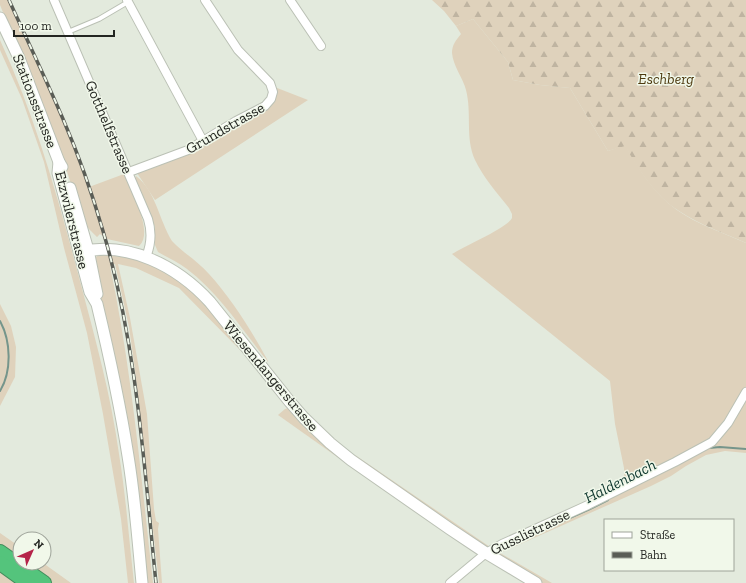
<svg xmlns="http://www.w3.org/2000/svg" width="746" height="583" font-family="'Zilla Slab',serif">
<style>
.grass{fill:#dfd2bc}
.forest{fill:url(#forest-firs)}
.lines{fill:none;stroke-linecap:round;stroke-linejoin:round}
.stream{stroke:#75958b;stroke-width:2}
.service-casing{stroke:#bbc1b5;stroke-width:6}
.minor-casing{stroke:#bbc1b5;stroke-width:10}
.secondary-casing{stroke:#bbc1b5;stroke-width:13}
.motorway-casing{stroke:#438c5c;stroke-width:16}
.service{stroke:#fff;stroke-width:4}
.minor{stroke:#fff;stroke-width:8}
.secondary{stroke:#fff;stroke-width:11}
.motorway{stroke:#54c47c;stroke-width:14}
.rail-casing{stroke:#5a5d56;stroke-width:3.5}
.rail{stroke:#f1f8ea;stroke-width:2;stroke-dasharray:6;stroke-linecap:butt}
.labels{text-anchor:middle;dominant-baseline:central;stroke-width:3;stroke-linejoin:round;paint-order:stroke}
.park-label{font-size:15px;font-style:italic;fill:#4d390e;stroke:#f1f8ea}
.street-label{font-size:15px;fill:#232521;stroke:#f1f8ea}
.water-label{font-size:16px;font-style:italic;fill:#0e372e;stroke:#f1f8ea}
</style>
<defs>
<pattern id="forest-firs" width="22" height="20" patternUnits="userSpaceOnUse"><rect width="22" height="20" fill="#dfd2bc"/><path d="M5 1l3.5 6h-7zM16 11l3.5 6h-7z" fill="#bfb4a1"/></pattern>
</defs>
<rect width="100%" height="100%" fill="#e3eadd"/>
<g class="grass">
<path d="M0,0H9L63,119L89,187L124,174C130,189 155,233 139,246L107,239L100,234L97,237L88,228L83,226L78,206L64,162L0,5Z"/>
<path d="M473,19L508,62L513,80L540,85L570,88L608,151L625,145C639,169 654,194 677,210C697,224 723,233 746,243V453L725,451L706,455L686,466L671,476L651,486L500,553L552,583H536L351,460L355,455L493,549L621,488L624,476V468L615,424L610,381L452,254C464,246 507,228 512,218V214L509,208C497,193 483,177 475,160C465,138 472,113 466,90C463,78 453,66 452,53C452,45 456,40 461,34L456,26Z"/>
<path d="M0,40C36,118 58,198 80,281C95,338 111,395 119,454C126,497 129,540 134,583H128L121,519L103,414L87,333L64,248L44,162L22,99L0,50Z"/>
<polygon points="272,86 308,100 155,200 135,170 172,157 265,106"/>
<path d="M136,176C156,191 159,220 172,241C183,253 198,261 209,274C231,298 253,333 268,361V362C244,332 218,292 187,269C178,262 168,258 158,252L155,245V227L135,179Z"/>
<path d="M100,254L129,258L149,264L158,268L191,288L253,361L244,354L179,288L136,268L118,264L130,318L147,414L154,509L156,521L159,523L158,529L162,583H159L135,370L129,327L115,264L110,266C132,370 141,477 153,583H146L106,322L93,262L95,258Z"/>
<polygon points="0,304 11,326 16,347 15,377 0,406"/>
<polygon points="288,408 383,486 381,488 278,415 285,409"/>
<polygon points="0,533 20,547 20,563 43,563 71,583 0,583"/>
</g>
<path class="forest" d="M432,0H746V243C724,233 700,225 679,211C655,196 639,170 625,146L608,151L570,88L540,85L513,80L508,62L473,19L456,26L444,11Z"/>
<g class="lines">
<g class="stream">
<path d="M0,321C11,341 12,371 0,391"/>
<polyline points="709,448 720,447 746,449"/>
<polyline points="563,521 590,509 608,500"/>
</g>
<g class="service-casing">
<polyline id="service" points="68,32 99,19 128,2"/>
</g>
<g class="minor-casing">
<g id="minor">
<path d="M54,0L148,219C152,232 151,245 146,257"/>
<polyline points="127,0 203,141"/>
<polyline points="290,0 321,46"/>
<polyline points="129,172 188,150 236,121 265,106 271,99 273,92 270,83 238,50 205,0"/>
<polyline points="450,583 486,553 502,544 588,505 675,462 712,442 728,423 746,392"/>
</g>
</g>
<g class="secondary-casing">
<g id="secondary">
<polyline points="0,18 19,58 59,162 62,167"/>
<path d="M59,162L58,173L90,292L97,304C109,354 120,405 128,456C135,498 138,541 142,583"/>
<polyline points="70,188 88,250 97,294"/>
<path d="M80,252C129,241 177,266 210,302L290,402L304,418L330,443L351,460L450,529L486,553L536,583"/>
</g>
</g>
<g class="motorway-casing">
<g id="motorway">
<polyline points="0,552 44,583"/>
<polyline points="0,563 28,583"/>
</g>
</g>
<use href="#service" class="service"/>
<use href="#minor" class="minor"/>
<use href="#secondary" class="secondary"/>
<use href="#motorway" class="motorway"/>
<g class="rail-casing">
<path id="rail" d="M9,0C27,40 46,79 63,119C79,156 92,193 103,231C137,345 144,465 156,583"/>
</g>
<use href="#rail" class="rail"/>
</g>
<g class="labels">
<g class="park-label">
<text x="666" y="79">Eschberg</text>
</g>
<g class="street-label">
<text transform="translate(35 101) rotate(69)">Stationsstrasse</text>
<text transform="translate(109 127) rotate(67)">Gotthelfstrasse</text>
<text transform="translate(225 128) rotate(-30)">Grundstrasse</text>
<text transform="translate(72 220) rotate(76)">Etzwilerstrasse</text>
<text transform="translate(271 376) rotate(50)">Wiesendangerstrasse</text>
<text transform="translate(530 532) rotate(-26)">Gusslistrasse</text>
</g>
<g class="water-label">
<text transform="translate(620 481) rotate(-27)">Haldenbach</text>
</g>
</g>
<rect x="604" y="519" width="130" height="52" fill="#f1f8ea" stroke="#9fa49a"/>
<rect x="612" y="532" width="20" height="6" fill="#ffffff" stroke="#9fa49a"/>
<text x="640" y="539" font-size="12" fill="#232521">Straße</text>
<rect x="612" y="552" width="20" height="6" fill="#5a5d56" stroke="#9fa49a"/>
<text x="640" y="559" font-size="12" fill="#232521">Bahn</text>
<g transform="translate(32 551) rotate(45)"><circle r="19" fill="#f1f8ea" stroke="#9fa49a"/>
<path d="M0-3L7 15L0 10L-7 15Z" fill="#b52449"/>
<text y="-6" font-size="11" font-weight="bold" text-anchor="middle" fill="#232521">N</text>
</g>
<path d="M14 30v6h100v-6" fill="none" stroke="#232521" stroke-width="2"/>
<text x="20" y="30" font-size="12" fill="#232521" stroke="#f1f8ea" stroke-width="3" paint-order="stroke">100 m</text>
</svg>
